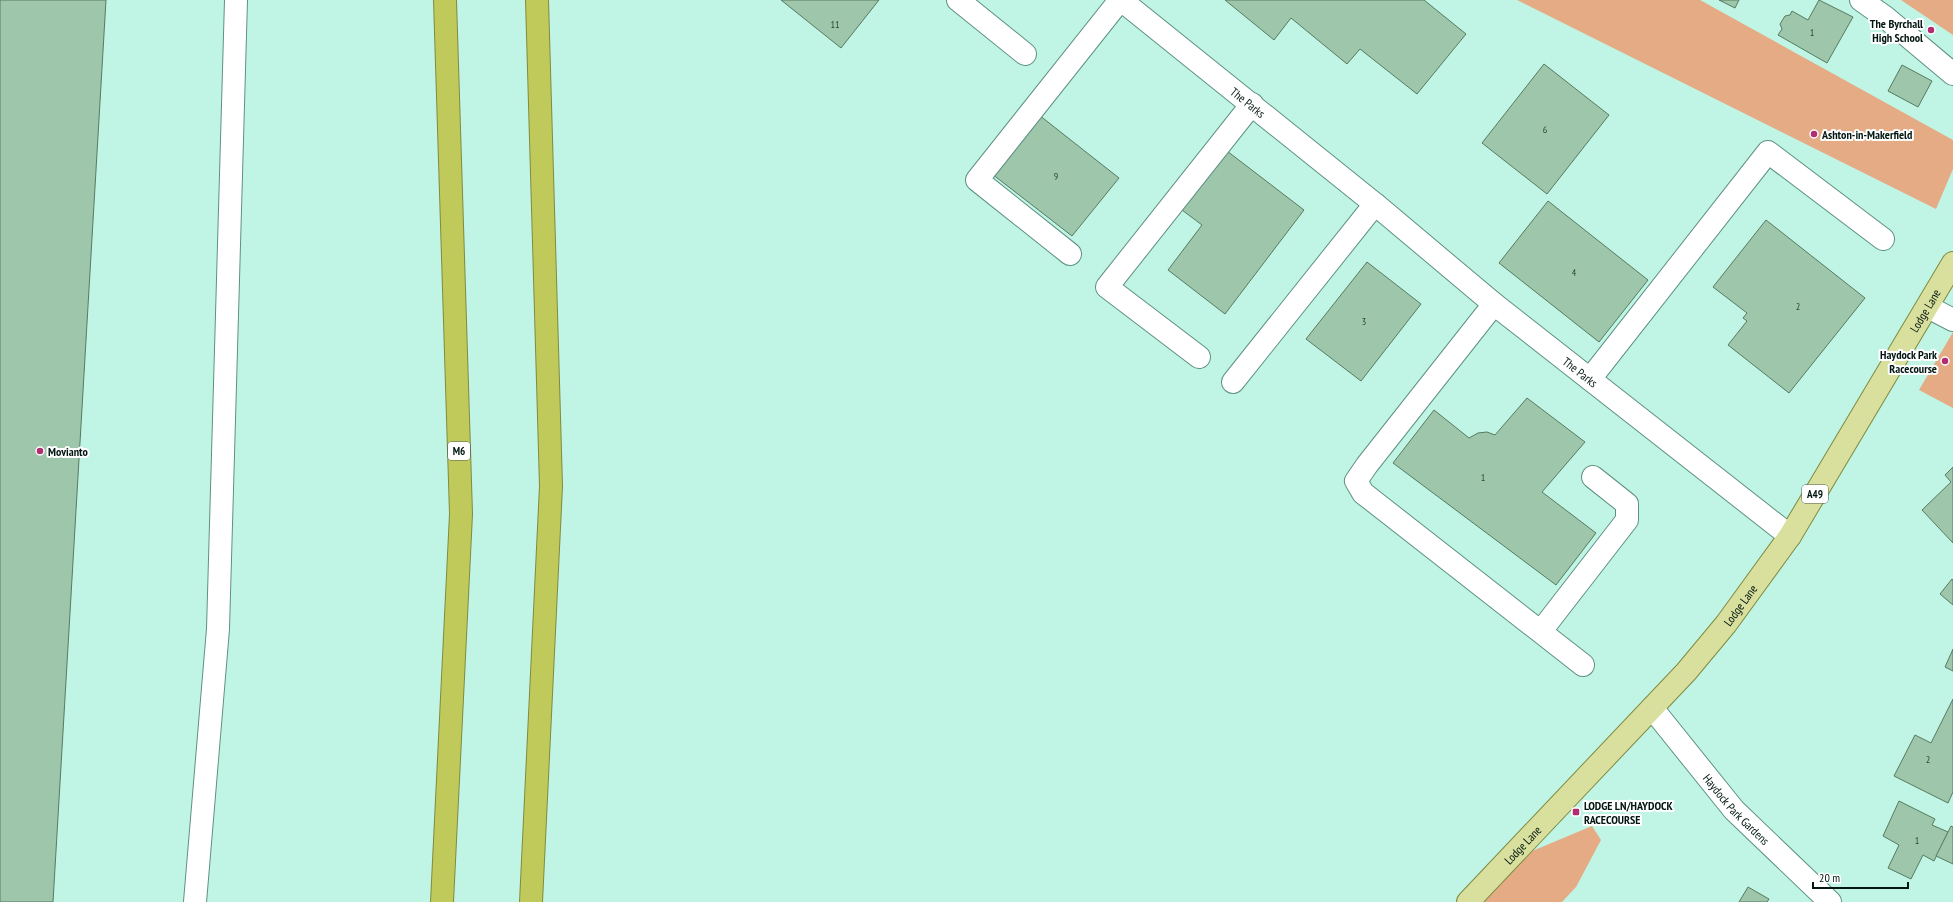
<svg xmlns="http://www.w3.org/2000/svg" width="1953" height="902" font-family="'PT Sans Narrow',sans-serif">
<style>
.green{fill:#e5ab85}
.building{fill:#9ec6aa;stroke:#567b61}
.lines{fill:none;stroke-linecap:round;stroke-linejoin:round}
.minor-casing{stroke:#5f9182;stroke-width:24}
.major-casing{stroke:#7e8b41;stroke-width:24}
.highway-casing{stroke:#7e8b41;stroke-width:24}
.minor{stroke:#fff;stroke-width:22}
.major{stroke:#d9df9d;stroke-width:22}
.highway{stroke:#c0ca5b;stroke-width:22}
.poi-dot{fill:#b22c71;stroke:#fff;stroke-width:1.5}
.labels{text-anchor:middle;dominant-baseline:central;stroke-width:4;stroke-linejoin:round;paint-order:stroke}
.number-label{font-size:10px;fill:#2a4338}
.shield{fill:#fff;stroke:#4f5d59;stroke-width:1}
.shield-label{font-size:11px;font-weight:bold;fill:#031712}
.poi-label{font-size:12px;font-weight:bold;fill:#031712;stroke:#fff;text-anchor:start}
.street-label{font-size:12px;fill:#031712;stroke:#fff}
</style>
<rect width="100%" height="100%" fill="#c0f5e5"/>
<g class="green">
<polygon points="1517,0 1700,0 1953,140 1953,169 1936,209"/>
<polygon points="1901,0 1953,0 1953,35"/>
<polygon points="1953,332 1953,408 1919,390"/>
<polygon points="1592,826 1601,840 1576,887 1562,902 1484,902 1525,854"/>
</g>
<g class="building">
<polygon points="0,0 106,0 53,902 0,902"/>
<polygon points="781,0 879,0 841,48"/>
<polygon points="1225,0 1424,0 1466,34 1417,94 1360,49 1347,64 1291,18 1274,40"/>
<polygon points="1719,0 1739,0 1735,8"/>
<polygon points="1819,0 1853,17 1827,63 1778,35 1782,29 1780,24 1785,16 1790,15 1792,11 1808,20"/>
<polygon points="1544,64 1609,115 1547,194 1482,143"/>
<polygon points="1902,65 1932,81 1918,107 1888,91"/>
<polygon points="1039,115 1119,178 1072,236 992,174"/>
<polygon points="1227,151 1304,210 1225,314 1168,270 1202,225 1182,210"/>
<polygon points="1548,201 1648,280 1599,342 1499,263"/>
<polygon points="1766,220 1865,298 1789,393 1728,345 1747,321 1743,318 1747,313 1713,287"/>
<polygon points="1367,262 1421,304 1361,381 1306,339"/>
<polygon points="1527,398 1585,442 1542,492 1596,533 1556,585 1393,463 1434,410 1469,438 1478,433 1487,432 1495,435"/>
<polygon points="1953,467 1953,543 1922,510 1951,482 1945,475"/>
<polygon points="1952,579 1953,580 1953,605 1940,594"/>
<polygon points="1953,649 1953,671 1945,667"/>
<polygon points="1953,699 1953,792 1948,803 1894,776 1915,735 1931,743"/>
<polygon points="1899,801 1935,819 1932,825 1948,832 1934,861 1923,855 1911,879 1888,868 1899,845 1883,836"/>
<polygon points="1951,826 1953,827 1953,864 1936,856"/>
<polygon points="1748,887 1769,899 1767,902 1739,902"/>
</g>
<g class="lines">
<g class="minor-casing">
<g id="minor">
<polyline points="958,0 1025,54"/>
<path id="s1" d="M1121,0L1375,204L1494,304L1790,536"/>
<polyline points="1861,0 1885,17 1953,74"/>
<polyline points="1070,254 977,180 1120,0"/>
<polyline points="1494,304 1367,465 1356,481 1363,493 1583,665"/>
<polyline points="1928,307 1953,320"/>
<polyline points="1199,357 1107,287 1252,104"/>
<polyline points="1590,379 1768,152 1883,239"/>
<polyline points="1233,382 1375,204"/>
<polyline points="1541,631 1627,520 1627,504 1593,477"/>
<path id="s2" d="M1652,708L1734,810L1830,902"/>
<polyline points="195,902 218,629 236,0"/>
</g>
</g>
<g class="major-casing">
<g id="major">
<path id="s3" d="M1468,902L1686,672L1726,624L1790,536L1953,263"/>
</g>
</g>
<g class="highway-casing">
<g id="highway">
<polyline points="442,902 461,514 445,0"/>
<polyline points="531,902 551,486 537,0"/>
</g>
</g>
<use href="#minor" class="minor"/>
<use href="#major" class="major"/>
<use href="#highway" class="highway"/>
</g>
<g class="poi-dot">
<circle cx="1931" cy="30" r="4"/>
<circle cx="1814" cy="134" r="4"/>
<circle cx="1945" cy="361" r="4"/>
<circle cx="40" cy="451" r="4"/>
<rect x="1572" y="808" width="8" height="8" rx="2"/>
</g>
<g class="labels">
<g class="number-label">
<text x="835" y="24">11</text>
<text x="1812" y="32">1</text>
<text x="1545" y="129">6</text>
<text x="1056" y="176">9</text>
<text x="1574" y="272">4</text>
<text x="1798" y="306">2</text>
<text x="1364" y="321">3</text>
<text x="1483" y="477">1</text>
<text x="1928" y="759">2</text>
<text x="1917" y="840">1</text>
</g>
<g class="shield">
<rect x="448" y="442" width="22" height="18" rx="3"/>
<rect x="1802" y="485" width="26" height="18" rx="3"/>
</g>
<g class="shield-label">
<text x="459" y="451">M6</text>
<text x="1815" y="494">A49</text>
</g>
<g class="poi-label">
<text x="1923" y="23" text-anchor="end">The Byrchall<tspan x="1923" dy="14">High School</tspan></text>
<text x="1822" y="134">Ashton-in-Makerfield</text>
<text x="1937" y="354" text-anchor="end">Haydock Park<tspan x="1937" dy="14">Racecourse</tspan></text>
<text x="48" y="451">Movianto</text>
<text x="1584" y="805">LODGE LN/HAYDOCK<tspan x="1584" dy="14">RACECOURSE</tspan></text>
</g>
<g class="street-label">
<text stroke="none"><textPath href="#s1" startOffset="163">The Parks</textPath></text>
<text stroke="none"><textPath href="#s3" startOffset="751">Lodge Lane</textPath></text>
<text stroke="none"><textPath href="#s1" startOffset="591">The Parks</textPath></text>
<text stroke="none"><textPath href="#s3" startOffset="403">Lodge Lane</textPath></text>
<text stroke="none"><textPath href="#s2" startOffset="132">Haydock Park Gardens</textPath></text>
<text stroke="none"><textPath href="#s3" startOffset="79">Lodge Lane</textPath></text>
</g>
</g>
<path d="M1813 882v6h95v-6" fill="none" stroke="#031712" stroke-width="2"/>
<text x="1819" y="882" font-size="12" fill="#031712" stroke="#ffffff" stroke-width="3" paint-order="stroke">20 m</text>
</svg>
